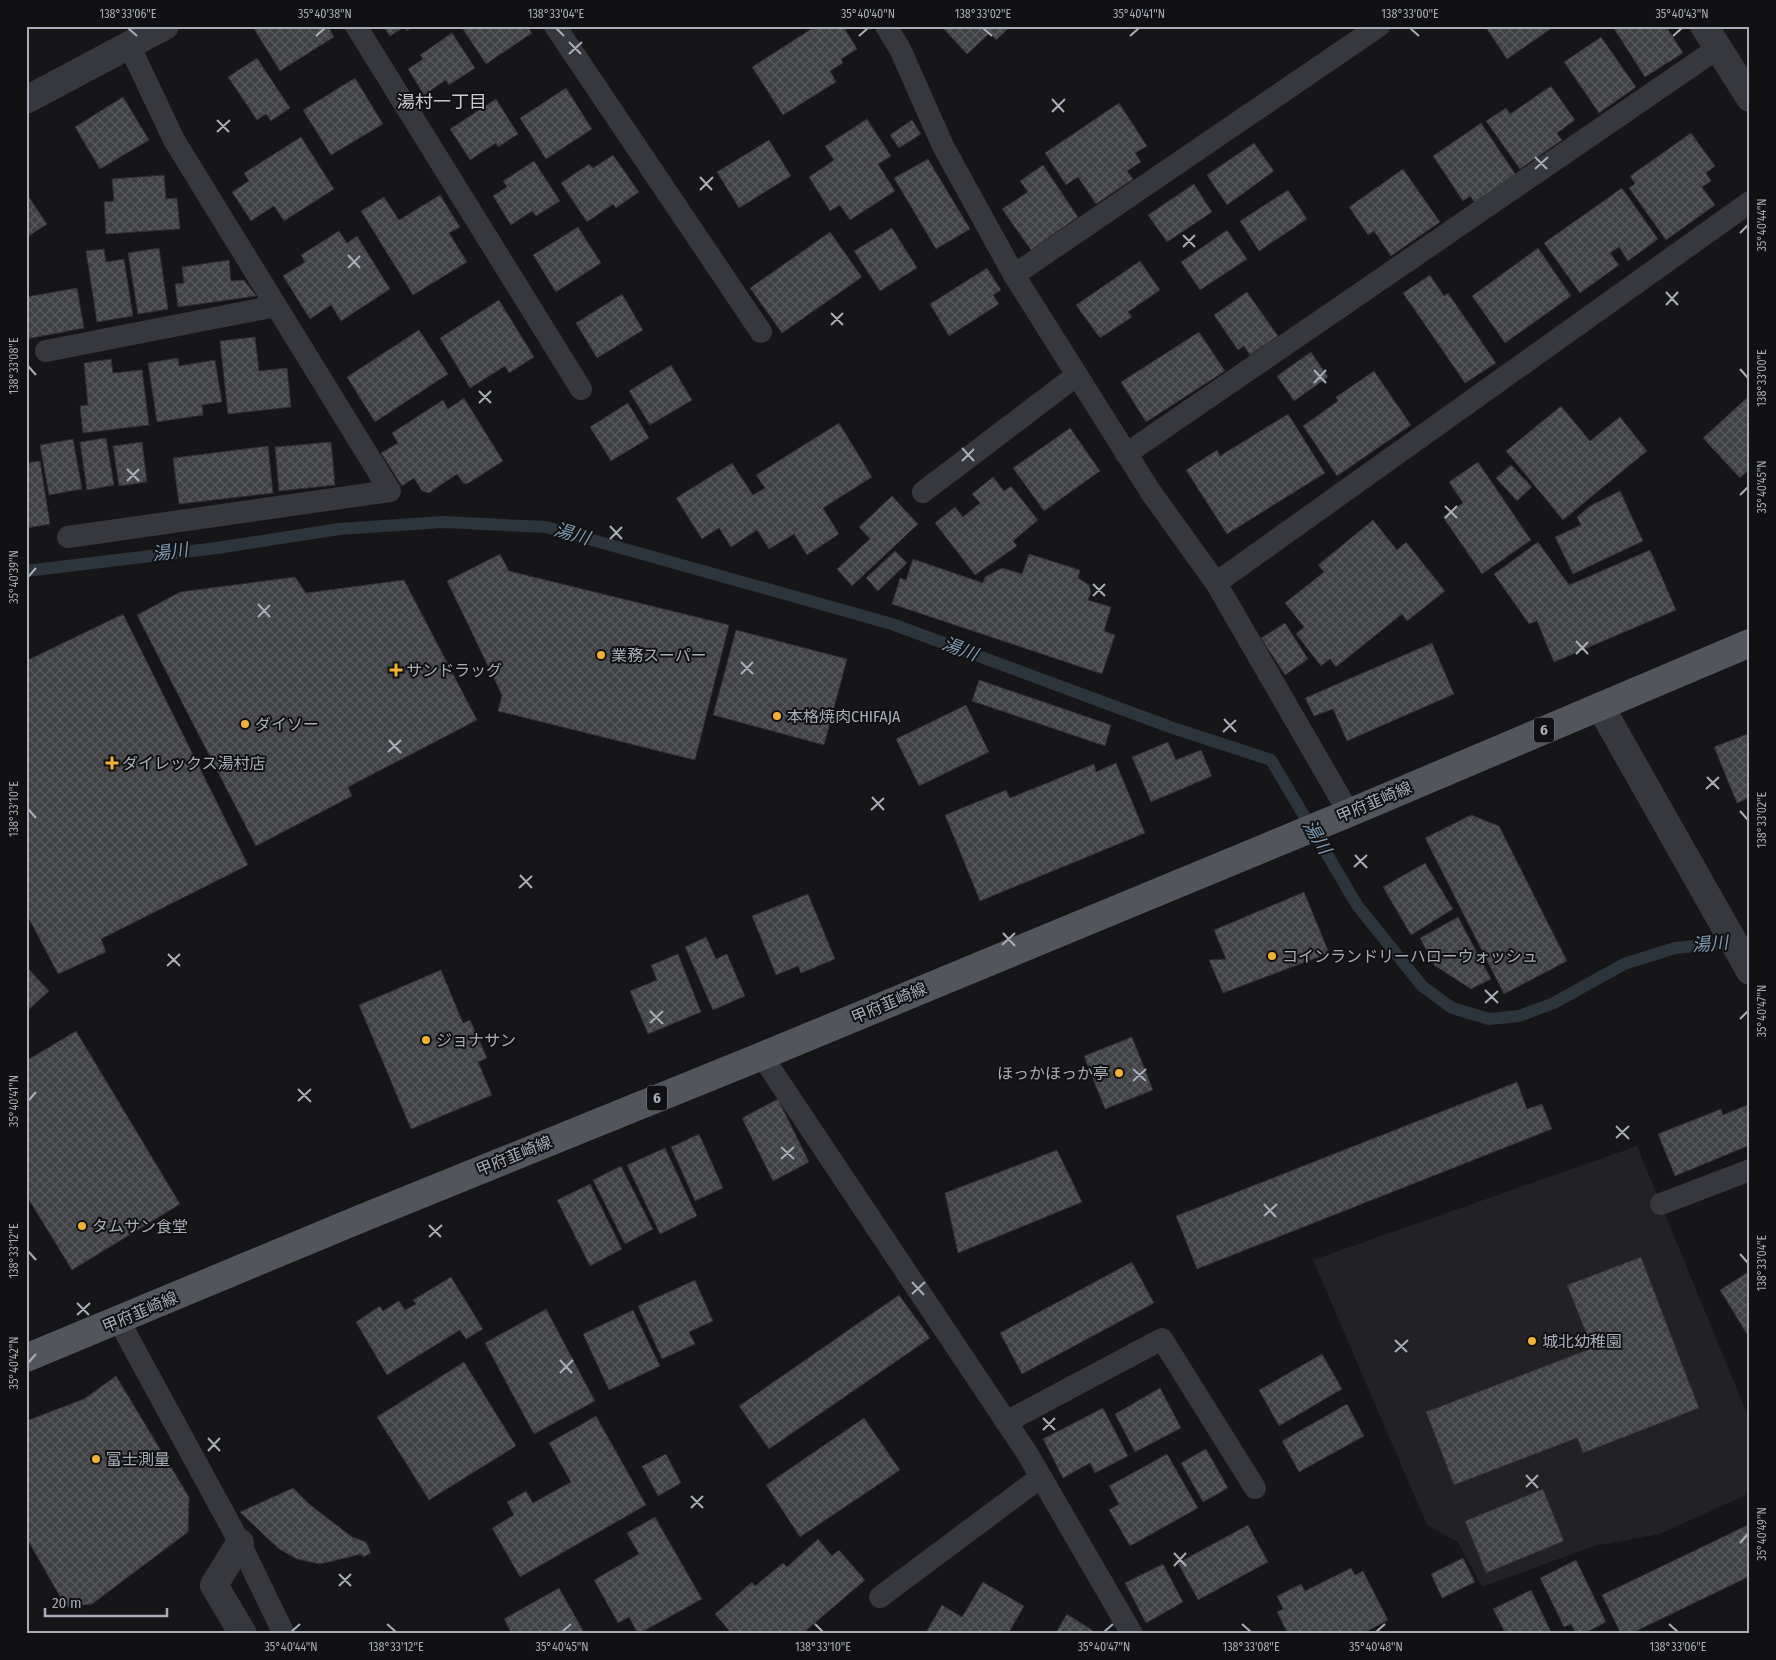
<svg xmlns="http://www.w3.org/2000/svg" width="1776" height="1660" font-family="'Fira Sans Condensed','Noto Sans JP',sans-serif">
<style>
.built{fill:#222225}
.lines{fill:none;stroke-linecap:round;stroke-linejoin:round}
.stream{stroke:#2c353c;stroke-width:12}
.building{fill:url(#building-cross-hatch);stroke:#303034}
.service{stroke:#37383d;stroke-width:22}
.minor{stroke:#37383d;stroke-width:28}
.primary{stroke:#53555c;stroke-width:28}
.ticks{fill:none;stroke:#a8adb8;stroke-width:2}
.poi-dot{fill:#f2b134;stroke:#111113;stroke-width:2}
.labels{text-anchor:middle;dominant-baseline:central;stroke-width:4;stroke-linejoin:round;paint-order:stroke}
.shield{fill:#111113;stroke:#7b7e86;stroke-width:1}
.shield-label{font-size:15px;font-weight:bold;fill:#a8adb8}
.poi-label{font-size:16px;fill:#a8adb8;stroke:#111113;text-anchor:start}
.street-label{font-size:16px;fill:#a8adb8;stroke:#111113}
.neighbourhood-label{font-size:18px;fill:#c9ccd4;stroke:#111113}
.water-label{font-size:18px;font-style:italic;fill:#7f9bb3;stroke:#111113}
.neatline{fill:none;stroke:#a8adb8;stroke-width:2}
.ticks-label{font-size:12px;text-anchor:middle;fill:#a8adb8}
</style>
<defs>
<pattern id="building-cross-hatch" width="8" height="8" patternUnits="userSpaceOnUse" patternTransform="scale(1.25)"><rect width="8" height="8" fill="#404145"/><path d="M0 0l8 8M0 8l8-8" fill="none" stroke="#595a5e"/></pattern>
</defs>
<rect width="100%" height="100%" fill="#161618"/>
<polygon class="built" points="1637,1146 1750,1421 1750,1493 1660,1534 1594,1546 1482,1587 1458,1542 1427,1525 1313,1260"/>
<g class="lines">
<polyline class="stream" points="26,571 217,548 339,529 443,522 546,527 892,624 1170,727 1271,760 1357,905 1422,986 1452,1008 1489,1019 1519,1016 1554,1003 1624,964 1675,948 1750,941"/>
</g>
<g class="building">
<polygon points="255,26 328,26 334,37 280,71 253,27"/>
<polygon points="383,26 413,26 407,31 404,27 390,36"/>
<polygon points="461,26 527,26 532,33 486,64"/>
<polygon points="816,26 843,26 857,49 841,59 843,63 830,71 836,82 783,115 752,67"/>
<polygon points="941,26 1011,26 996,40 990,33 967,54"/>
<polygon points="1485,26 1555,26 1507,59"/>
<polygon points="1666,26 1683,53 1645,77 1613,27"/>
<polygon points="452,33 475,68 449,85 446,80 424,95 408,69 423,59 420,55"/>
<polygon points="1601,37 1636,87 1599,113 1564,62"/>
<polygon points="257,58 290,108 271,121 266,114 257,120 228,77"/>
<polygon points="355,78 383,124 331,155 303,110"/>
<polygon points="1551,86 1575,120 1557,133 1562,140 1520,169 1486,121 1506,108 1510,114"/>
<polygon points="566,88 592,129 546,159 520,118"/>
<polygon points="123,97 149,140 100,169 75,127"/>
<polygon points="496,99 518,134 498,147 496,143 470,160 450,129"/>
<polygon points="1119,103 1147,146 1135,153 1141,162 1127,171 1133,179 1096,204 1078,177 1066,185 1045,153"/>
<polygon points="867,119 891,156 878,164 895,191 850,220 840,205 830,211 809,177 834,160 825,146"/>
<polygon points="912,120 921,134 899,148 890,135"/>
<polygon points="1481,123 1516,175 1475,203 1470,196 1463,201 1433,156"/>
<polygon points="1691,133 1715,166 1706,173 1711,181 1702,187 1715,205 1666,240 1629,188 1635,184 1630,176"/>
<polygon points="301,137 334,189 284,221 274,206 251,221 232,192 249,181 244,173"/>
<polygon points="769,140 791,176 739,208 717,172"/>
<polygon points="1254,143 1274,171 1227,205 1207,175"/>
<polygon points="613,155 639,192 616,208 613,204 587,222 561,183 589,164 593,168"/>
<polygon points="928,159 970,229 936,249 894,178"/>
<polygon points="534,161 560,201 536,216 532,211 511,225 493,196 507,187 503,181"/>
<polygon points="1043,165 1078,217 1031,250 1002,209 1028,192 1020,181"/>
<polygon points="1403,169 1440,222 1391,256 1374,231 1368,235 1349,207"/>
<polygon points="164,175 166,199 177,198 180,229 106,234 104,202 114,201 112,179"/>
<polygon points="1194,184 1212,212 1167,242 1148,215"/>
<polygon points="1622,188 1658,239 1628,261 1619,247 1610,253 1619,265 1580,293 1544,243"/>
<polygon points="1288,190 1307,219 1259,251 1240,221"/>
<polygon points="26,193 47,224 26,238"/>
<polygon points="440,195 460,227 449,233 467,262 413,295 361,211 384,197 399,220"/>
<polygon points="578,227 601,263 556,292 533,255"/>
<polygon points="892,228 917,268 880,291 854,251"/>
<polygon points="1227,230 1247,259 1200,290 1181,262"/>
<polygon points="339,231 347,243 357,236 390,289 341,321 331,305 310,319 283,276 305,262 301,255"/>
<polygon points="830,232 862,277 782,333 750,288"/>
<polygon points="159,248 168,309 138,314 128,253"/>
<polygon points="1538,248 1571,296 1505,343 1472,296"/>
<polygon points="104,249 106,262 124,259 133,316 97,322 86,251"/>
<polygon points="229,260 231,281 244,280 256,296 178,307 175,284 184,283 182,267"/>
<polygon points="1140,261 1160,290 1128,312 1132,317 1100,338 1076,305"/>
<polygon points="987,268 1001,290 993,295 999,304 949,336 930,304"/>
<polygon points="1430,275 1444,296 1448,293 1496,363 1465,383 1403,293"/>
<polygon points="77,288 84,328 26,339 26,297"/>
<polygon points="1247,292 1278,336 1250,355 1244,346 1238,350 1214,315"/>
<polygon points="622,294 643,330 597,358 576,323"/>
<polygon points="499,300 534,357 509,373 505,366 470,388 440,338"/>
<polygon points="419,330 448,374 375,422 347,377"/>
<polygon points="1199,332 1225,371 1146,422 1121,382"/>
<polygon points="255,337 259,371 287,368 291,407 228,414 220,341"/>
<polygon points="1311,352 1328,377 1294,401 1277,376"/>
<polygon points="178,358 179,366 215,360 222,402 202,405 203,415 157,422 148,363"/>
<polygon points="111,359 113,373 142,370 149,425 83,433 80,406 88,405 84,363"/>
<polygon points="671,365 692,400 650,425 629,391"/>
<polygon points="1374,371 1411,425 1337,476 1303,426 1338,401 1336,397"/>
<polygon points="1750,395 1750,469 1740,478 1703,438"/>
<polygon points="464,398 503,461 467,484 463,483 457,474 429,493 422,491 414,478 402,486 381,453 398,443 392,433 443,400 448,409"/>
<polygon points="628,403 649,438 611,461 590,427"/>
<polygon points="1561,406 1590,441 1620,417 1647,451 1563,520 1506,451"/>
<polygon points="1288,414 1325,473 1227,534 1186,470 1217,450 1220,456"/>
<polygon points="839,423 872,477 823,508 839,534 807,555 794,534 769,549 757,530 731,547 719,528 702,539 676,498 732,463 753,495 765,488 756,475"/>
<polygon points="1070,428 1100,471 1044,511 1013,468"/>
<polygon points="106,438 114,485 87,490 80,442"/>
<polygon points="73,439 82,489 49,495 40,445"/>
<polygon points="142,442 147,482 119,486 113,446"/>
<polygon points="331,442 335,485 279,491 275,447"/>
<polygon points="268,446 273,493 179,504 173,458"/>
<polygon points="40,461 50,524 26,528 26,463"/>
<polygon points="1478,462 1531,540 1482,574 1443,517 1463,503 1449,482"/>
<polygon points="1511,465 1532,487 1517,501 1496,478"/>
<polygon points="993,477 1004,491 1011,486 1038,520 1013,541 1017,546 975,575 935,523 955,507 963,517 980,503 972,494"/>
<polygon points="1620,491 1643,541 1573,574 1555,537 1581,525 1577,517 1590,506"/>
<polygon points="892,496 918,524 852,586 837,569 870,539 859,527"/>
<polygon points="1373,520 1397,550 1406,542 1445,591 1407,621 1402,614 1336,667 1330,659 1321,666 1296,634 1304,627 1285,603 1324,572 1318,565"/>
<polygon points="1538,542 1569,585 1650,550 1676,610 1554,662 1537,621 1529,624 1494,574"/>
<polygon points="895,551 907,563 878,591 866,578"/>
<polygon points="500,554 509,571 729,625 695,760 498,711 502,695 447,581"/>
<polygon points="1029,554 1080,570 1078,578 1089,585 1091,592 1088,600 1111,607 1104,631 1115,635 1102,674 892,604 900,578 906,580 913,559 983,583 985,577 1002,568 1022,574"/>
<polygon points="295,577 306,593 404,580 477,720 348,787 352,796 256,846 137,615 180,592"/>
<polygon points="123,614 248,865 101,939 106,952 58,974 26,913 26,661"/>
<polygon points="1285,623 1308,659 1285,675 1261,638"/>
<polygon points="736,630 847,659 824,745 713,715"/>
<polygon points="1432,643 1454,694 1347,741 1333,709 1314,716 1305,698"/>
<polygon points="979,680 1111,725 1105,746 972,701"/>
<polygon points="966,705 989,752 919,786 896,739"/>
<polygon points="1750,733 1750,797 1737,803 1714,747"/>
<polygon points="1168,742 1176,760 1201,750 1212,776 1151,802 1132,757"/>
<polygon points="1116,763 1145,833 980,901 945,815 1006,790 1010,798 1094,764 1096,772"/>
<polygon points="1471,815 1499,826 1567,961 1504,994 1425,838"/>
<polygon points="1425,863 1453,909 1411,935 1383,887"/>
<polygon points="1304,892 1329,953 1223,993 1209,960 1226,959 1214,930"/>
<polygon points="808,894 835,959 801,973 798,966 776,975 752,916"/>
<polygon points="1458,917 1491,979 1471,989 1434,965 1420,938"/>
<polygon points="706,937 716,959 727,954 745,996 713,1010 685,947"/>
<polygon points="678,954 701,1012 648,1034 630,991 657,980 651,965"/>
<polygon points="26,966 49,991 26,1012"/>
<polygon points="441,970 463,1023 470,1020 487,1058 478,1062 492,1095 411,1129 359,1005"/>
<polygon points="76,1031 180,1204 72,1270 26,1195 26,1061"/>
<polygon points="1132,1037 1153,1090 1105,1109 1084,1056"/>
<polygon points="1517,1082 1527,1109 1542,1104 1552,1129 1197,1269 1176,1216"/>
<polygon points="778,1099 809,1162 773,1181 742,1118"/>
<polygon points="1750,1104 1750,1145 1675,1176 1658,1134 1721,1109 1723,1115"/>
<polygon points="699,1134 723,1188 695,1201 671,1147"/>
<polygon points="665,1148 697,1216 660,1234 627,1165"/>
<polygon points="1057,1150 1082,1202 958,1253 945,1193"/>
<polygon points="621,1166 653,1229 625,1244 593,1180"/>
<polygon points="590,1184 622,1249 590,1266 557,1200"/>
<polygon points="1641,1257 1699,1408 1583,1453 1577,1438 1454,1485 1426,1412 1592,1348 1567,1285"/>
<polygon points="1132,1262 1154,1303 1022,1374 1000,1333"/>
<polygon points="1750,1271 1750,1339 1720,1290"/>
<polygon points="451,1277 483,1329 466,1339 460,1330 387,1375 356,1322 380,1306 383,1311 399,1301 405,1310 416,1304 413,1300"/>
<polygon points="695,1280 713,1321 689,1332 695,1344 662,1359 638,1306"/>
<polygon points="899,1295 930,1338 769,1449 739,1406"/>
<polygon points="546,1309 595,1401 534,1434 485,1343"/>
<polygon points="633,1310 660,1366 609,1390 583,1334"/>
<polygon points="1322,1354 1342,1389 1279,1426 1259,1390"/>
<polygon points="464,1362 516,1446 429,1500 377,1417"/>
<polygon points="116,1376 189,1497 188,1532 92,1604 66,1607 26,1537 26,1421 84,1399"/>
<polygon points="1160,1388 1181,1428 1135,1452 1115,1414"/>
<polygon points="1347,1404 1364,1436 1299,1472 1282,1441"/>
<polygon points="1103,1408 1128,1456 1095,1473 1090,1463 1063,1478 1043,1439"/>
<polygon points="596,1416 646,1505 520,1577 492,1528 514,1515 507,1502 526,1491 533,1503 571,1482 549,1443"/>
<polygon points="864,1418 900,1470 800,1537 766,1485"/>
<polygon points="1206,1449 1228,1488 1203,1502 1181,1463"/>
<polygon points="666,1454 681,1483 658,1496 642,1466"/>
<polygon points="1167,1454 1198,1508 1130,1546 1109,1510 1119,1504 1109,1486"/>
<polygon points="293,1488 309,1504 352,1537 366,1542 371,1553 363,1557 362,1554 320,1564 297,1559 279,1549 240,1512"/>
<polygon points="1543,1489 1564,1541 1486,1573 1465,1521"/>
<polygon points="655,1517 702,1599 638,1634 629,1617 618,1623 594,1580 639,1554 627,1533"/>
<polygon points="1750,1524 1750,1576 1630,1634 1621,1634 1602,1595"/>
<polygon points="1248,1525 1268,1562 1198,1600 1178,1563"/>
<polygon points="818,1539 832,1556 839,1550 865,1580 802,1634 732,1634 715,1614 752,1582 755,1586 783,1563 787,1567"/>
<polygon points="1463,1558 1475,1582 1442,1598 1431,1574"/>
<polygon points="1576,1560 1606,1622 1583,1634 1576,1634 1571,1624 1564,1627 1540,1578"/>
<polygon points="1163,1564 1183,1602 1146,1623 1125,1583"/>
<polygon points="1351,1568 1355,1575 1363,1571 1388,1620 1362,1634 1288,1634 1277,1612 1283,1609 1277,1596 1301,1584 1305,1591"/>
<polygon points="983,1582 1024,1606 1008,1634 925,1634 942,1605 962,1617"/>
<polygon points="559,1588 585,1634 512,1634 504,1619"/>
<polygon points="1531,1590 1552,1634 1506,1634 1493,1609"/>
<polygon points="1067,1614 1098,1634 1055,1634"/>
</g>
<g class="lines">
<g class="service">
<polyline points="356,26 581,389"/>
<polyline points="555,26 761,332"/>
<polyline points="886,26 900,49 943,146 1014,275 1150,491 1216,583 1349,813"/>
<polyline points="1014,275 1379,26"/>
<polyline points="46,351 276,306"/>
<polyline points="1126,454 1718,48"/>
<polyline points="923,492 1077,375"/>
<polyline points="68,537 390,491 174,140 129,45"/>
<polyline points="1216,583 1750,202"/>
<polyline points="762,1056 1027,1453 1132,1634"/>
<polyline points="1661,1204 1750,1170"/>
<polyline points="119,1321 240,1543 284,1634"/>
<polyline points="1006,1422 1162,1339 1255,1488"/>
<polyline points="880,1597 1041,1477"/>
</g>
<g class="minor">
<polyline points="1704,26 1750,98"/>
<polyline points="26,100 165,26"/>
<polyline points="1600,706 1750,971"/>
<polyline points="240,1543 214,1585 243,1634"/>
</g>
<polyline class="primary" points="26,1358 360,1219 762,1056 1349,813 1750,643"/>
</g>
<path class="ticks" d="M128,28L137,36M556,28L564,36M983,28L992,36M1410,28L1419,36M316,36L325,28M859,36L868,28M1130,36L1139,28M1673,36L1682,28M569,42L581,54M569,54L582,42M1052,99L1064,112M1052,112L1065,99M217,120L229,132M217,132L230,120M1535,157L1547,169M1535,169L1548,157M700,177L712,190M700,190L713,177M1740,233L1748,225M1183,235L1195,247M1183,247L1195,235M348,255L360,268M348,268L360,256M1666,292L1678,305M1666,305L1678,292M831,313L843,325M831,325L843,313M28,366L36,375M1740,369L1748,378M1314,370L1326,383M1314,383L1326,370M479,391L491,403M479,403L491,391M962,448L974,461M962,461L974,449M127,469L139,481M127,481L139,469M1740,495L1748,487M1445,506L1457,518M1445,518L1457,506M610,526L622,539M610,539L622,527M28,577L36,568M1093,584L1105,596M1093,596L1105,584M258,604L270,617M258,617L270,605M1576,641L1588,654M1576,654L1588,642M741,662L753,674M741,674L753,662M1224,719L1236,732M1223,732L1236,720M389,740L401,753M388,752L401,740M1707,777L1719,789M1706,789L1719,777M872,797L884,810M28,809L36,818M871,810L884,798M1740,811L1748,820M1355,855L1367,868M1354,867L1367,855M520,875L532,888M519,888L532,876M1003,933L1015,946M1002,945L1015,933M168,954L180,966M167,966L180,954M1485,990L1498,1003M1485,1003L1498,991M650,1011L663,1024M1740,1019L1748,1011M650,1023L663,1011M1133,1069L1146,1081M1133,1081L1146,1069M298,1089L311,1102M28,1101L36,1092M298,1101L311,1089M1616,1126L1629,1139M1616,1138L1629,1126M781,1147L794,1159M781,1159L794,1147M1264,1204L1276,1217M1264,1216L1277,1204M429,1225L441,1237M429,1237L442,1225M28,1251L36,1260M1740,1254L1748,1263M912,1282L924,1295M912,1294L925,1282M77,1303L89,1315M77,1315L90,1303M1395,1340L1407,1352M1395,1352L1408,1340M560,1360L572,1373M28,1363L36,1354M560,1373L573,1360M1043,1418L1055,1430M1043,1430L1055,1418M208,1438L220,1451M208,1451L220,1438M1526,1475L1538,1488M1526,1487L1538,1475M691,1496L703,1508M691,1508L703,1496M1740,1543L1748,1534M1174,1553L1186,1566M1174,1566L1186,1553M339,1574L351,1586M339,1586L351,1574M387,1624L396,1632M815,1624L823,1632M1242,1624L1251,1632M1669,1624L1678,1632M291,1632L300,1624M562,1632L571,1624M1104,1632L1113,1624M1376,1632L1385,1624"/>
<g class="poi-dot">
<circle cx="601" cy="655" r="5"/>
<path d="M393.5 662.5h5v5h5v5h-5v5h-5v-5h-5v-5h5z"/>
<circle cx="777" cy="716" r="5"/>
<circle cx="245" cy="724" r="5"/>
<path d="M109.5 755.5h5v5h5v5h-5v5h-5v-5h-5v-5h5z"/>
<circle cx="1272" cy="956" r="5"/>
<circle cx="426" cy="1040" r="5"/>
<circle cx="1119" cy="1073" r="5"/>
<circle cx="82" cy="1226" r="5"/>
<circle cx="1532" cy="1341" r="5"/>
<circle cx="96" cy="1459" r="5"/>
</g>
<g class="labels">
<g class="shield">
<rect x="1534" y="717.5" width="20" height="25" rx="4"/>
<rect x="647" y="1085.5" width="20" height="25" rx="4"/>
</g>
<g class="shield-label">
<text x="1544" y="730">6</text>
<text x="657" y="1098">6</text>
</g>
<g class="poi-label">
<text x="611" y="655">業務スーパー</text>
<text x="406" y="670">サンドラッグ</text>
<text x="787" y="716">本格焼肉CHIFAJA</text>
<text x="255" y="724">ダイソー</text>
<text x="122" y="763">ダイレックス湯村店</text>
<text x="1282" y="956">コインランドリーハローウォッシュ</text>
<text x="436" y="1040">ジョナサン</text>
<text x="1109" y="1073" text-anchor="end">ほっかほっか亭</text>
<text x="92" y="1226">タムサン食堂</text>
<text x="1542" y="1341">城北幼稚園</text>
<text x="106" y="1459">富士測量</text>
</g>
<g class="street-label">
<text transform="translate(1374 802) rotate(-23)">甲府韮崎線</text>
<text transform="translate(889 1003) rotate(-23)">甲府韮崎線</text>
<text transform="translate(514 1156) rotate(-22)">甲府韮崎線</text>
<text transform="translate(140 1312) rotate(-23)">甲府韮崎線</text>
</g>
<g class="neighbourhood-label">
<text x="442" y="102">湯村一丁目</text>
</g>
<g class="water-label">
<text transform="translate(572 534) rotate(16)">湯川</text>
<text transform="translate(170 552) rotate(-8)">湯川</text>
<text transform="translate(960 649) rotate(20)">湯川</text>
<text transform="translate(1317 837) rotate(59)">湯川</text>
<text transform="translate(1710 944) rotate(-5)">湯川</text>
</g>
</g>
<rect width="1776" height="1660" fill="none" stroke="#111113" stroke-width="55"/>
<path d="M45 1608v8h122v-8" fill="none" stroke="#a8adb8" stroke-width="2.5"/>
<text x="52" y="1608" font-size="15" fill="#a8adb8" stroke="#111113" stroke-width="4" paint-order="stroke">20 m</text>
<rect x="28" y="28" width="1720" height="1604" class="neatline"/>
<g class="ticks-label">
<text x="128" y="18">138°33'06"E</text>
<text x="325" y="18">35°40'38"N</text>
<text x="556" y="18">138°33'04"E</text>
<text x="868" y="18">35°40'40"N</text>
<text x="983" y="18">138°33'02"E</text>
<text x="1139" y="18">35°40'41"N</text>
<text x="1410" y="18">138°33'00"E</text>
<text x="1682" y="18">35°40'43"N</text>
<text transform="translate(1762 225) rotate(-90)" y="4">35°40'44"N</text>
<text transform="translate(14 366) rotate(-90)" y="4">138°33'08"E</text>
<text transform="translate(1762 378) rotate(-90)" y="4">138°33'00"E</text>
<text transform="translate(1762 487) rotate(-90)" y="4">35°40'45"N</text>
<text transform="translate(14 577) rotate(-90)" y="4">35°40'39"N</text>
<text transform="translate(14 809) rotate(-90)" y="4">138°33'10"E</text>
<text transform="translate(1762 820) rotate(-90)" y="4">138°33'02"E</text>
<text transform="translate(1762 1011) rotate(-90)" y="4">35°40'47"N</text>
<text transform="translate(14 1101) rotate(-90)" y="4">35°40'41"N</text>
<text transform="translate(14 1251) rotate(-90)" y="4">138°33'12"E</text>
<text transform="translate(1762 1263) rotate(-90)" y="4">138°33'04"E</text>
<text transform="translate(14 1363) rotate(-90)" y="4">35°40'42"N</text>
<text transform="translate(1762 1534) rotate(-90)" y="4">35°40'49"N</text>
<text x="291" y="1651">35°40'44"N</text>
<text x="396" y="1651">138°33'12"E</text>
<text x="562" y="1651">35°40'45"N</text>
<text x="823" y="1651">138°33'10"E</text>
<text x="1104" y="1651">35°40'47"N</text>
<text x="1251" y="1651">138°33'08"E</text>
<text x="1376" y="1651">35°40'48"N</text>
<text x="1678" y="1651">138°33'06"E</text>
</g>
</svg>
